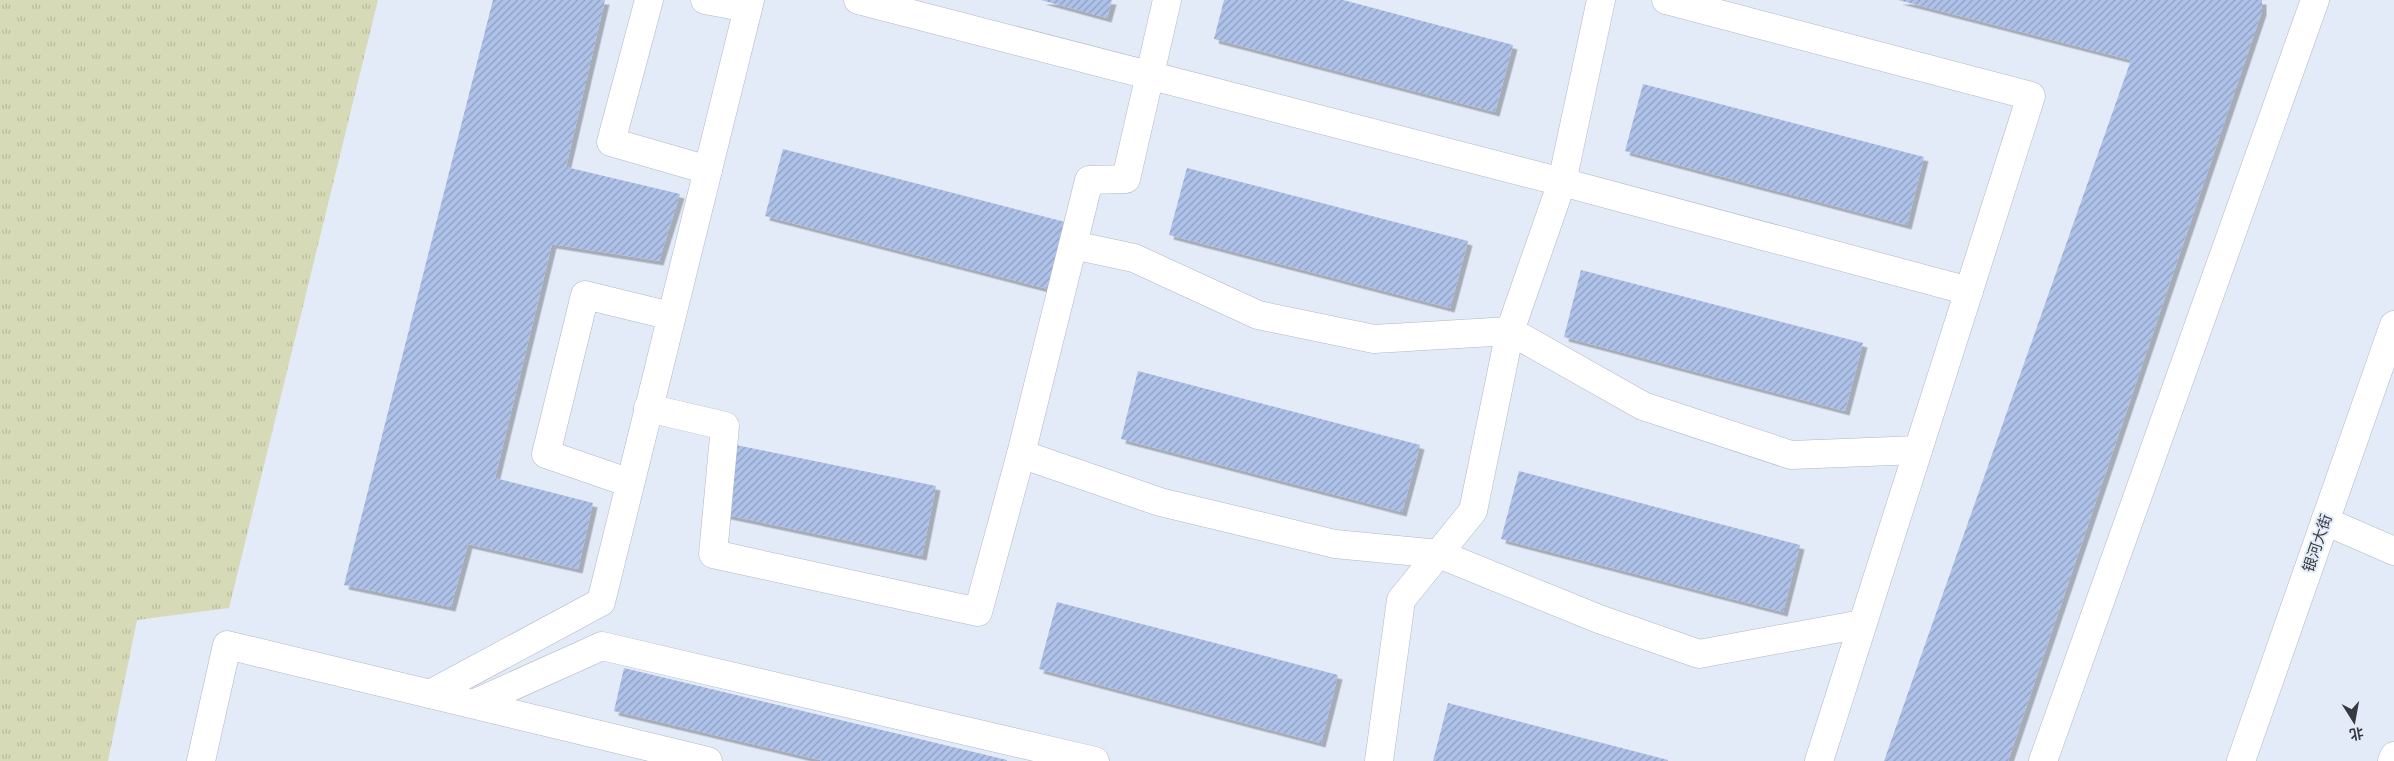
<svg xmlns="http://www.w3.org/2000/svg" width="2394" height="761" font-family="'Space Grotesk','Noto Sans SC',sans-serif">
<style>
.grass{fill:url(#grass-tufts)}
.building{fill:url(#building-hatch);filter:url(#shadow)}
.lines{fill:none;stroke-linecap:round;stroke-linejoin:round}
.minor-casing{stroke:#b1b7c4;stroke-width:29}
.secondary-casing{stroke:#b1b7c4;stroke-width:29}
.minor{stroke:#fff;stroke-width:28}
.secondary{stroke:#fff;stroke-width:28}
.labels{text-anchor:middle;dominant-baseline:central;stroke-width:4;stroke-linejoin:round;paint-order:stroke}
.street-label{font-size:15px;fill:#36393e;stroke:#e3eaf8}
</style>
<defs>
<pattern id="grass-tufts" width="24" height="20" patternUnits="userSpaceOnUse" patternTransform="scale(1.25)"><rect width="24" height="20" fill="#d6dab7"/><path d="M3 7l-1-3M5 7V3M7 7l1-3M15 17l-1-3M17 17v-4M19 17l1-3" fill="none" stroke="#b8bc9e"/></pattern>
<pattern id="building-hatch" width="6" height="6" patternUnits="userSpaceOnUse" patternTransform="scale(1.25)"><rect width="6" height="6" fill="#aec1e9"/><path d="M-1 1l2-2M0 6l6-6M5 7l2-2" fill="none" stroke="#8e9ebe"/></pattern>
<filter id="shadow"><feDropShadow dx="4.5" dy="4.5" stdDeviation="0" flood-color="#0004"/></filter>
</defs>
<rect width="100%" height="100%" fill="#e3eaf8"/>
<polygon class="grass" points="0,0 378,0 229,608 137,620 108,761 0,761"/>
<g class="building">
<polygon points="493,0 605,0 566,167 680,194 659,261 552,244 495,478 593,503 578,569 468,544 451,607 344,585"/>
<polygon points="1041,0 1112,0 1107,18"/>
<polygon points="1224,0 1343,0 1513,45 1495,112 1214,39"/>
<polygon points="1898,0 2262,0 2262,11 2008,761 1884,761 2131,60"/>
<polygon points="1643,84 1924,157 1907,225 1625,151"/>
<polygon points="783,149 1065,222 1048,289 765,216"/>
<polygon points="1187,168 1468,241 1450,308 1169,235"/>
<polygon points="1581,270 1863,343 1845,411 1564,337"/>
<polygon points="1138,371 1420,445 1402,512 1121,439"/>
<polygon points="736,445 936,486 922,556 722,514"/>
<polygon points="1519,471 1800,545 1783,612 1501,539"/>
<polygon points="1057,602 1338,675 1321,743 1039,669"/>
<polygon points="624,668 1007,760 1007,761 824,761 614,711"/>
<polygon points="1448,703 1668,760 1668,761 1433,761"/>
</g>
<g class="lines">
<g class="minor-casing">
<g id="minor">
<polyline points="649,0 611,142 708,170"/>
<polyline points="705,0 748,8"/>
<polyline points="858,0 1562,182 1601,0"/>
<polyline points="1666,0 2031,96 1819,761"/>
<polyline points="1073,245 1134,258 1258,315 1374,339 1510,331 1643,406 1791,455 1918,450"/>
<polyline points="648,408 725,426 713,554 978,612 1021,454 1089,180 1126,179 1167,0"/>
<polyline points="1021,454 1160,502 1335,544 1439,554 1599,619 1699,654 1862,624"/>
<polyline points="630,483 546,454 585,295 671,316"/>
<polyline points="2325,521 2394,551"/>
<polyline points="430,694 601,602 750,0"/>
<polyline points="473,704 602,646 1095,761"/>
<polyline points="201,761 227,645 708,761"/>
<polyline points="1379,761 1401,600 1473,511 1510,331 1562,182 1969,291"/>
<polyline points="2043,761 2315,0"/>
<polyline points="2392,761 2394,756"/>
</g>
</g>
<g class="secondary-casing">
<polyline id="secondary" points="2241,761 2394,325"/>
</g>
<use href="#minor" class="minor"/>
<use href="#secondary" class="secondary"/>
</g>
<g class="labels">
<g class="street-label">
<text transform="translate(2317 543) rotate(-71)">银河大街</text>
</g>
</g>
<g transform="translate(2354 721) rotate(169)" stroke="#e3eaf8" stroke-width="4" paint-order="stroke">
<path d="M0-4L9 19L0 12L-9 19Z" fill="#36393e"/>
<text y="-8" font-size="14" font-weight="bold" text-anchor="middle" fill="#36393e">北</text>
</g>
</svg>
